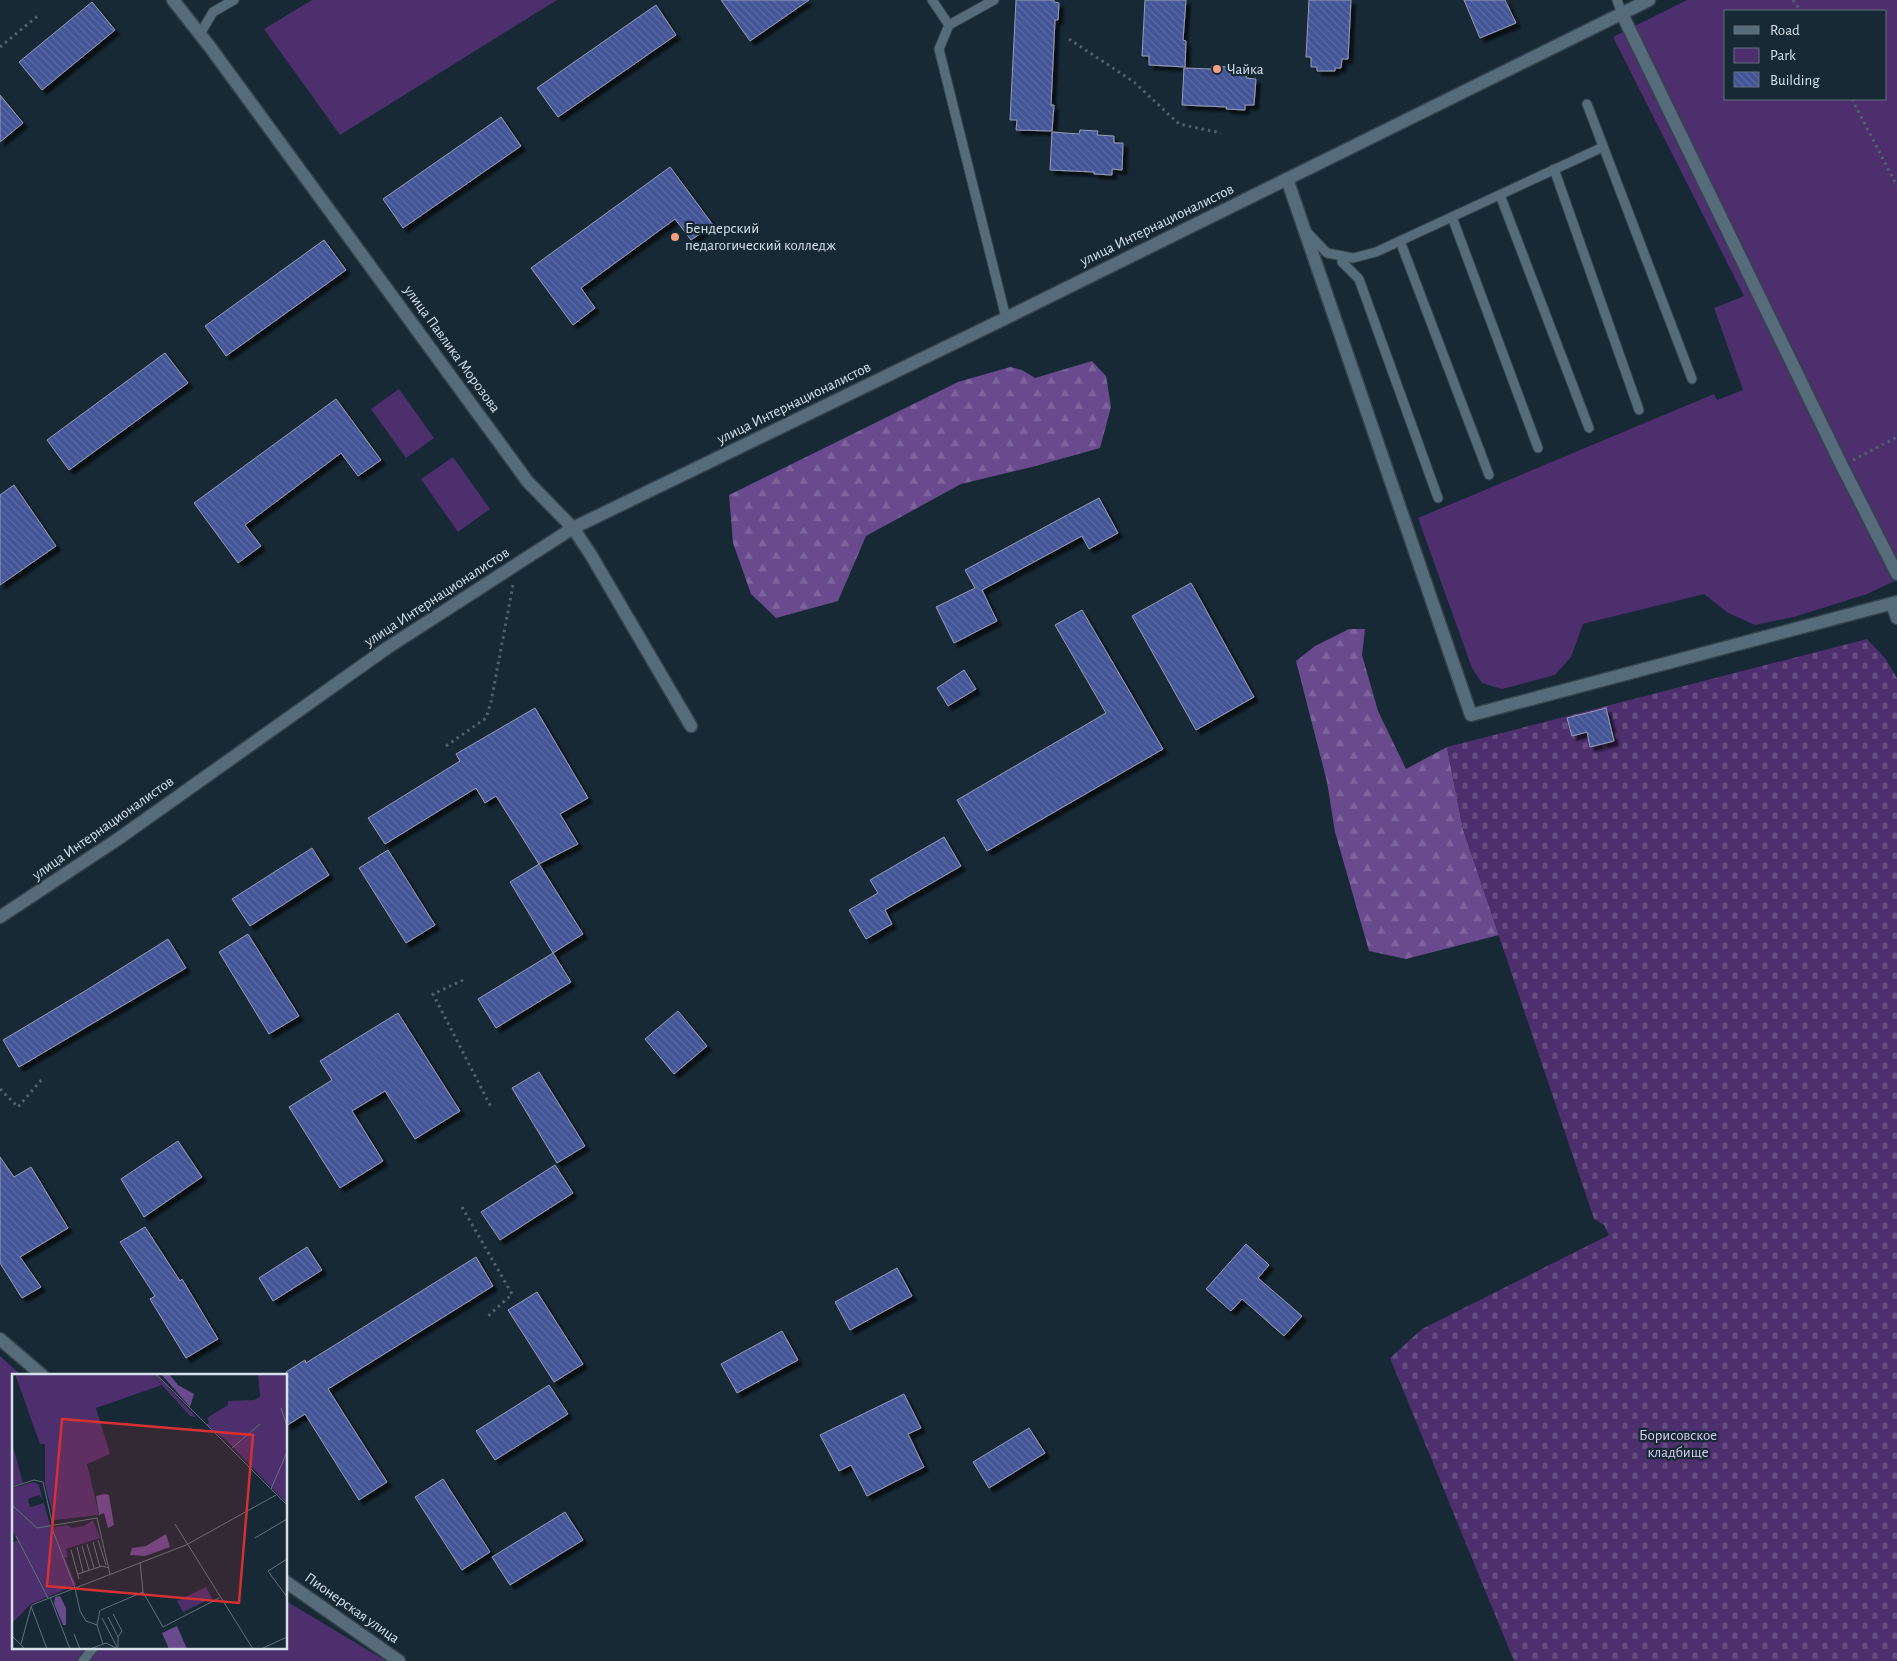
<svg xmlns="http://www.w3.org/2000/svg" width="1897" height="1661" font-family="'Alegreya Sans',sans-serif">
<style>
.green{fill:#4c2f6c;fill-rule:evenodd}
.forest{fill:url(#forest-firs)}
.cemetery{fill:url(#cemetery-stones)}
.building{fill:url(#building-back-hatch);stroke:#969db3;filter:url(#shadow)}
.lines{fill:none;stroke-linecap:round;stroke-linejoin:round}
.service-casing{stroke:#35434d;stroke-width:11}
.minor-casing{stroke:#35434d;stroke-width:15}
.path{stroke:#51626d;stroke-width:3;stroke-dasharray:2.5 4;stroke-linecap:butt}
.service{stroke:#576c7a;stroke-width:9}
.minor{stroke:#576c7a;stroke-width:12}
.poi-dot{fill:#f3a082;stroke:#162935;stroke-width:2}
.labels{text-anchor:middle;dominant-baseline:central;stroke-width:4.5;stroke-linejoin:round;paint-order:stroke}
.poi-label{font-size:15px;fill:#d5e0e8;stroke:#162935;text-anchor:start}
.street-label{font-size:15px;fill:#d5e0e8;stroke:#162935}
.park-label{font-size:15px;fill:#ddcdf4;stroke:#162935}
.inset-road{fill:none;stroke:#62727d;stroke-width:1}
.view{fill:#d63132;fill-opacity:0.15;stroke:#d63132;stroke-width:2.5}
.inset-edge{fill:none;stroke:#d5e0e8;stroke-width:2.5}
</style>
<defs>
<pattern id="forest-firs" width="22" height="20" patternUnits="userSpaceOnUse" patternTransform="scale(1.25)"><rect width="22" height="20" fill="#684a8d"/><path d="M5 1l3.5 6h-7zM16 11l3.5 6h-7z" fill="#7d649d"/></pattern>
<pattern id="cemetery-stones" width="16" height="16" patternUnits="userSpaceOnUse" patternTransform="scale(1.25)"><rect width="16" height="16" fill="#4c2f6c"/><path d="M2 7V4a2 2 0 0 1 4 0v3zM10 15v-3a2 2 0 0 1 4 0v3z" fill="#654d81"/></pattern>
<pattern id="building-back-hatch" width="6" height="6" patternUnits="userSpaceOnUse" patternTransform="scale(1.25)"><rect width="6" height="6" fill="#435496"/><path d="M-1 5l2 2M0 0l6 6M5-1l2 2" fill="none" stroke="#5d6ca5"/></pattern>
<filter id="shadow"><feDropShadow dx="4.5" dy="4.5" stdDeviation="1" flood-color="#0009"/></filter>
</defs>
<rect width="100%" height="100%" fill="#162935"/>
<g class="green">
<polygon points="312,0 557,0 340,135 264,29"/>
<path d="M1687,0H1897V580L1867,594L1794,617L1755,625L1728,613L1704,594L1583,624L1571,657L1555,675L1502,689L1482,683L1472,668L1418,518L1714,394L1717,400L1743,390L1714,308L1744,296L1613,37ZM1726,11H1886V99H1726Z"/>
<polygon points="399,389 434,438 406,458 371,409"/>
<polygon points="453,457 490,509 458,532 421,479"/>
<polygon points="0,1356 21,1375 14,1375 14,1647 286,1647 286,1601 386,1661 0,1661"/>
</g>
<g class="forest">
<polygon points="1092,361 1106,376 1111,407 1100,448 1032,467 961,484 866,536 838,601 776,618 751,594 733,543 729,495 958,382 1010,367 1022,370 1035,378"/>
<polygon points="1349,629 1365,629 1362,655 1378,711 1406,769 1447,747 1463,829 1499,935 1406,959 1369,951 1335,832 1327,782 1296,661 1315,646"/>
</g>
<polygon class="cemetery" points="1867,639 1885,658 1897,678 1897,1661 1514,1661 1390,1358 1422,1329 1609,1235 1604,1225 1594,1219 1463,829 1447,747"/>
<g class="building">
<polygon points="721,0 809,0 750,41"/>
<polygon points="1016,0 1054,0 1054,2 1059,3 1058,20 1055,20 1051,105 1054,105 1052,131 1016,130 1017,120 1010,120"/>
<polygon points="1145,0 1186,0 1183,40 1186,41 1185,67 1149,65 1149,56 1142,56"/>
<polygon points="1309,0 1351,0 1348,59 1342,59 1341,68 1335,68 1335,71 1317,71 1317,67 1311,67 1311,57 1306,57"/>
<polygon points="1464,0 1505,0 1516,23 1480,38"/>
<polygon points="92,2 115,30 42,90 19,62"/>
<polygon points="656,5 676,35 558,117 537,88"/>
<polygon points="1212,66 1230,67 1230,71 1247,72 1246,78 1256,79 1254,105 1245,105 1245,110 1226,109 1227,107 1182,105 1184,68 1212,69"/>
<polygon points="0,95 23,123 0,142"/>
<polygon points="501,117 521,146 403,228 383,199"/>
<polygon points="1080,130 1098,131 1097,135 1114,136 1114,143 1123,143 1122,170 1112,169 1112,175 1094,174 1094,172 1050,170 1052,132 1079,134"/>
<polygon points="670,167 713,225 691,240 675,219 581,288 595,308 573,325 531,268"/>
<polygon points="324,240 346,270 226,356 205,326"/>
<polygon points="165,353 188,383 69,470 47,440"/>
<polygon points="336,399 381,460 358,476 341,453 245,525 261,546 238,563 194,503"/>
<polygon points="14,485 56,546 0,585 0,495"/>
<polygon points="1099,498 1118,533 1089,549 1082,536 982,590 997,621 954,643 936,607 975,588 965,570"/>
<polygon points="1191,583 1254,697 1196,730 1132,616"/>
<polygon points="1082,610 1163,749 987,851 957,800 1106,713 1055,625"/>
<polygon points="964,670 976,689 948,706 937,688"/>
<polygon points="535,708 588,798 560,814 578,844 539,864 496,796 485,803 476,788 385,844 368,818 460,761 456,754"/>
<polygon points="1606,708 1614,741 1590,747 1587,732 1572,736 1567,718"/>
<polygon points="944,837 961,866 885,910 892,924 866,939 849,910 878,893 870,880"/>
<polygon points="312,848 329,875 250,926 232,899"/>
<polygon points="388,850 435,925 406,943 359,868"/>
<polygon points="539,864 583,934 553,953 510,882"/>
<polygon points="248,934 299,1016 269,1034 219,952"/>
<polygon points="168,939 186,968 19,1067 3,1040 85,991"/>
<polygon points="553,953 571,982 496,1028 478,999"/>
<polygon points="678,1011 707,1046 674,1074 645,1039"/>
<polygon points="398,1013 460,1111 415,1139 385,1091 352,1111 383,1161 340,1188 289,1107 332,1080 320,1061"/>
<polygon points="539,1072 585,1146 557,1163 512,1088"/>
<polygon points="178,1141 202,1177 144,1217 121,1179"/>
<polygon points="0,1157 14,1177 31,1167 68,1228 20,1257 41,1287 22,1298 0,1263"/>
<polygon points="555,1165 573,1193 500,1240 481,1212"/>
<polygon points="145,1227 180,1281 182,1279 218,1339 186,1358 150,1299 155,1296 120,1242"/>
<polygon points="1246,1244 1269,1265 1258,1278 1302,1316 1284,1336 1242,1299 1231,1311 1206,1289"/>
<polygon points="307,1247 322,1270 273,1301 259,1278"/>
<polygon points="476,1257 493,1286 328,1389 387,1482 359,1500 305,1414 286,1426 286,1372 305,1360 306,1363"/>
<polygon points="897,1268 912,1296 850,1330 835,1302"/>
<polygon points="537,1292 583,1364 554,1382 508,1310"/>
<polygon points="782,1331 798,1360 737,1393 721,1364"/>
<polygon points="549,1385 568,1414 495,1460 476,1431"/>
<polygon points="904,1394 921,1428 908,1434 924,1467 867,1496 851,1465 839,1471 820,1435"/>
<polygon points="1029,1428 1045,1453 989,1488 973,1462"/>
<polygon points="443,1479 490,1552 462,1570 415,1497"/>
<polygon points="565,1512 583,1540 510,1585 492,1557"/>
</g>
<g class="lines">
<g class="service-casing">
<g id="service">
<polyline points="932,0 949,25"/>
<polyline points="994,0 949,25 939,49 1006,318"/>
<polyline points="1617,0 1622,14"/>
<polyline points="200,34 213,12 234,0"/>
<polyline points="1587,104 1692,379"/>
<polyline points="1554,169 1639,410"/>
<polyline points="1500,195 1589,428"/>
<polyline points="1452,217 1538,448"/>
<polyline points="1307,232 1327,253 1353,258 1376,252 1603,147"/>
<polyline points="1400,241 1489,475"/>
<polyline points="1342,256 1342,262 1359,279 1438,498"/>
<polyline points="83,1661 94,1647"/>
</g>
</g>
<g class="minor-casing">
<g id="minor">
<polyline points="173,0 210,47 528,482 573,528 591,555 691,726"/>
<polyline points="1622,14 1842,466 1897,574"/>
<polyline points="1287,179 1471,715 1897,602"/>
<polyline points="1892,604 1897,618"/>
<polyline points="0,917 118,839 387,648 573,528 1006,318 1649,0"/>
<polyline points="0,1339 42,1375"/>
<polyline points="286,1582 399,1661"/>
</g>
</g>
<g class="path">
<polyline points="1793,0 1801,11"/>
<polyline points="1069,39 1134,82 1179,124 1221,133"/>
<polyline points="0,47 40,14"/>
<polyline points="1852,99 1897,186"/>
<polyline points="1853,460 1897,437"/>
<polyline points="446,746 486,718 491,702 513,585"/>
<polyline points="463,980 433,994 492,1109"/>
<polyline points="0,1089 18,1107 43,1078"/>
<polyline points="462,1207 512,1294 486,1318"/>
</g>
<use href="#service" class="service"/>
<use href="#minor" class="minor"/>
</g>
<g class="poi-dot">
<circle cx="1217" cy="69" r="5"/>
<circle cx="675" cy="237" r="5"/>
</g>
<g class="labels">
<g class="poi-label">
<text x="1227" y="69">Чайка</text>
<text x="685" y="228">Бендерский<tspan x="685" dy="17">педагогический колледж</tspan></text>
</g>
<g class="street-label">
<text transform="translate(1157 225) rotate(-26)">улица Интернационалистов</text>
<text transform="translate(452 349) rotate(54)">улица Павлика Морозова</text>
<text transform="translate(794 403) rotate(-26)">улица Интернационалистов</text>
<text transform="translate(437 597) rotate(-33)">улица Интернационалистов</text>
<text transform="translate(103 828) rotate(-35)">улица Интернационалистов</text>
<text transform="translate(352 1608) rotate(35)">Пионерская улица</text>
</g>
<g class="park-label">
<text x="1678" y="1435">Борисовское<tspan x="1678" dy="17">кладбище</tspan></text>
</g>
</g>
<g transform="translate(12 1374)">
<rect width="275" height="275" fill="#162935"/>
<path d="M140,0H144L184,43L178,42ZM246,0H275V130L215,67L194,51L197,49L195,44L216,31V27L242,26L248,23ZM0,69L11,109L0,112ZM22,108L27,111L31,126L27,121L16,125L18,133L32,129L39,154L55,151L60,154L72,152L81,146L88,164L54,175L56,183L53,184L64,211L19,230L0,249V169L5,166L0,155V114ZM194,213L200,224L171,238L165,227Z" fill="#4c2f6c"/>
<path d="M149,0H157L166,11L182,20L178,33ZM93,120L97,121L102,151L96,154L92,139L87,141L84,122ZM154,160L158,173L133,182L118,181L120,174L134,172ZM48,222L54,234V251H51L42,230L43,223ZM165,252L175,275H157L150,259Z" fill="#684a8d"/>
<path d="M3,0H140L150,11L84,34L98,80L75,90L87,141L42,146L33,110V70H28Z" fill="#4c2f6c"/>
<path class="inset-road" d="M144,0L275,131M269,34L275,52M220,74L248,50M0,113L22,106L31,108L41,152M259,115L275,78M0,131L25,154L85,144L98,200M163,150L241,275M39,152L63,214L68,237L74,247L85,251L91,270M4,162L36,224M243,164L275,145M86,166L94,191M81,168L88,193M75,170L82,194M70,172L77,196M65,173L71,198M59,176L67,205M275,185L256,197L275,223M66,200L90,192L97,194M131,218L151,253L207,224M38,223L58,275M89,236L131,218L128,188M101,240L110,257L106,263M96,243L106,263V273M90,244L106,275M85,251L88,236M62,260L68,275M0,262L13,275M9,270L19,233M35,275L19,232L22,230L174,171L264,121M78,275L94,269L106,275M249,275L275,263"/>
<path class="view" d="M50,45L241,61L227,229L35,212Z"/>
<rect width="275" height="275" class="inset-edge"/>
</g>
<rect x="1724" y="10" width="162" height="90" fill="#162935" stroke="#62727d"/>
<rect x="1734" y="26" width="25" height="8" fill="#576c7a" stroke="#62727d"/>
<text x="1770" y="35" font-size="15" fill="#d5e0e8">Road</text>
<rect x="1734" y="48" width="25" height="15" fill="#4c2f6c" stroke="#62727d"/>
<text x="1770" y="60" font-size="15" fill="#d5e0e8">Park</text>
<rect x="1734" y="72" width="25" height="15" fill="url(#building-back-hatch)" stroke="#62727d"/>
<text x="1770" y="85" font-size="15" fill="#d5e0e8">Building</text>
</svg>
